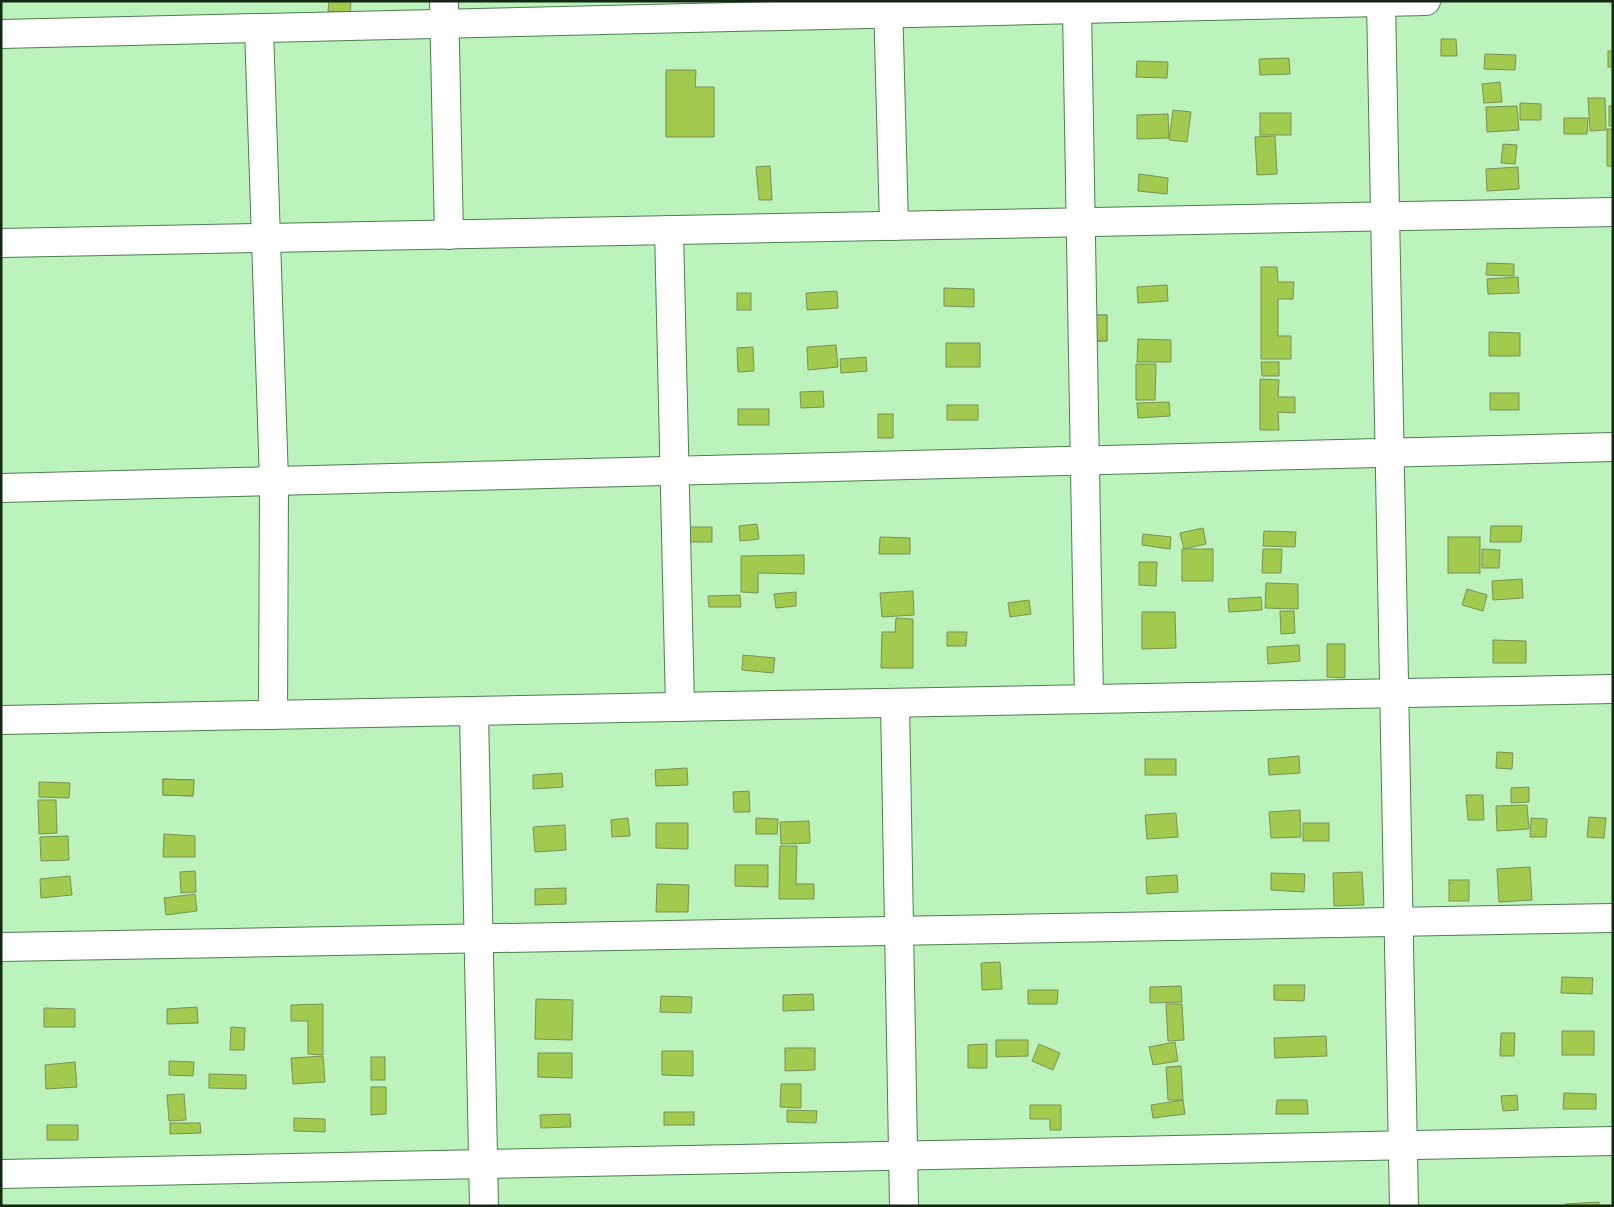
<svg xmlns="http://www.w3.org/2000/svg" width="1614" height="1207" font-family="Karla,sans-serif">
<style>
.building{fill:#a2ca4e;stroke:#7b9153}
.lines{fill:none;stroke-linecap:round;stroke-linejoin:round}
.minor-casing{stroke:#4d7e4f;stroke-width:30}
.minor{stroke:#fff;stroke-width:28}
</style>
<rect width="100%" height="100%" fill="#bcf2bc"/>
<g class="building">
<polygon points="329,1 351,1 350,13 328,11"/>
<polygon points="1441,39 1456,39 1457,56 1441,56"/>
<rect x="1608" y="51" width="5" height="16"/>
<polygon points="1485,54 1516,55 1515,70 1484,69"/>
<polygon points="1289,58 1290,74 1260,75 1259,59"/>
<polygon points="1137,61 1168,62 1167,78 1136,77"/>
<polygon points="666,70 696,70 695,87 714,87 714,137 666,137"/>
<polygon points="1500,82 1502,102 1484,103 1482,84"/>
<polygon points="1588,98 1605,98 1606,130 1590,131"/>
<polygon points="1520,103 1541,104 1541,120 1520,120"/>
<polygon points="1517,106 1519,130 1487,132 1486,107"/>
<rect x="1609" y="106" width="4" height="20"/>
<polygon points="1173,110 1191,112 1187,142 1169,140"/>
<rect x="1260" y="113" width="31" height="22"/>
<polygon points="1168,114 1169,138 1137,139 1137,115"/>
<polygon points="1564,118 1588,118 1587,134 1564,134"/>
<rect x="1607" y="129" width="6" height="37"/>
<polygon points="1275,136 1277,174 1257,175 1255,137"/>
<polygon points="1503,144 1517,145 1515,164 1501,163"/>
<polygon points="770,166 772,200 759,200 756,167"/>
<polygon points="1518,167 1519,189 1487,191 1486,169"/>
<polygon points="1139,174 1168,178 1167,194 1138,191"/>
<polygon points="1487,263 1514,264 1514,276 1486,275"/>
<polygon points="1261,267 1277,267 1278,282 1294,282 1293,299 1278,299 1278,336 1291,336 1291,359 1261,359"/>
<polygon points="1518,277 1519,293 1488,294 1487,279"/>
<polygon points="1167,285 1168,301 1138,303 1137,287"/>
<polygon points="944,288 974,289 974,307 944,306"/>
<polygon points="837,291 838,308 807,310 806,293"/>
<rect x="737" y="293" width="14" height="17"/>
<polygon points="1091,315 1107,315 1107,341 1090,341"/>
<polygon points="1091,315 1107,315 1107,341 1090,341"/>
<polygon points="1489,332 1520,333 1520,356 1489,356"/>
<polygon points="1138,339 1171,340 1171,362 1137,362"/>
<rect x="946" y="343" width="34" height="24"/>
<polygon points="836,345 838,367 808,370 807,347"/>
<polygon points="753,347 754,371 738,372 737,348"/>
<polygon points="866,357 867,371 841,373 840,359"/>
<polygon points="1261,362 1279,362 1279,376 1262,376"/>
<polygon points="1136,364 1156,364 1155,400 1136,400"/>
<polygon points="1260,379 1279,380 1278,397 1295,397 1295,413 1278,412 1279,430 1260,430"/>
<polygon points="823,391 824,407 801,408 800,392"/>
<rect x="1490" y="393" width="29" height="17"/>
<polygon points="1169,402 1170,416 1138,418 1137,403"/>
<rect x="947" y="405" width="31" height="15"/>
<rect x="738" y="409" width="31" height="16"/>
<rect x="878" y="414" width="15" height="24"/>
<polygon points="757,524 759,539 740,541 739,526"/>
<polygon points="1491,526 1522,526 1521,542 1490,542"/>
<rect x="687" y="527" width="25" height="15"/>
<polygon points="1203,528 1206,544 1184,549 1180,533"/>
<polygon points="1264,531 1296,532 1295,547 1263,546"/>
<polygon points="1143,534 1171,537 1170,549 1142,545"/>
<polygon points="880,537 910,538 910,554 879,554"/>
<rect x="1448" y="537" width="32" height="36"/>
<rect x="1182" y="549" width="31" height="32"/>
<polygon points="1263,549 1282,549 1281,573 1262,573"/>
<polygon points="1482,549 1500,550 1499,568 1482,568"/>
<polygon points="804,555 804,574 758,573 758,593 741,592 741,556"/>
<polygon points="1139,562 1157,562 1156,586 1139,585"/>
<polygon points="1522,579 1523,598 1493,600 1492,581"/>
<polygon points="1266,583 1298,584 1298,609 1265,608"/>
<polygon points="1467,589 1487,595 1483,611 1462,605"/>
<polygon points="913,591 914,615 882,617 880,593"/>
<polygon points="796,592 796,606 776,608 774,594"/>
<polygon points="740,595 741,607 709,607 708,596"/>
<polygon points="1261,597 1262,610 1229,612 1228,599"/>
<polygon points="1029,600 1031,614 1010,617 1008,603"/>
<polygon points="1280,611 1294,611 1295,633 1281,634"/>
<polygon points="1142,612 1175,612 1176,648 1142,649"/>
<polygon points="896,618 913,619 913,668 881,668 882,632 895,632"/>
<polygon points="947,632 967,632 966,646 947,646"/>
<polygon points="1493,640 1526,641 1526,663 1493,663"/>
<polygon points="1327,644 1345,644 1345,678 1327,677"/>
<polygon points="1299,645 1300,661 1268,664 1267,647"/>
<polygon points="743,655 775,658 773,673 742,670"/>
<polygon points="1497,752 1513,753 1512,769 1496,768"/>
<polygon points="1299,756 1300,773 1269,775 1268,759"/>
<rect x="1145" y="759" width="31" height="16"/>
<polygon points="687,768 688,785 656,786 655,770"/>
<polygon points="562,773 563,787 533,789 533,775"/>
<polygon points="163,779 194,780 193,796 163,795"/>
<polygon points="163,779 194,780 193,796 163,795"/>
<polygon points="39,782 70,783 69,798 39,797"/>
<polygon points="1529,787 1529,802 1511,803 1511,788"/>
<polygon points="749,791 750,812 734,812 733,792"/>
<polygon points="1466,795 1483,795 1484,820 1468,820"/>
<polygon points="38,800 56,800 57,833 39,834"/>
<polygon points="1527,805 1529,829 1497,831 1496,806"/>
<polygon points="1300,810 1301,837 1271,838 1269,812"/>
<polygon points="1176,813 1178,837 1147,839 1145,815"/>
<polygon points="1589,817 1606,818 1604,838 1587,837"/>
<polygon points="628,818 630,836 612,837 611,820"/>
<polygon points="756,818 778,819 777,834 756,834"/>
<polygon points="1531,818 1547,819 1546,837 1530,837"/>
<polygon points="809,821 810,843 781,844 780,822"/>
<polygon points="656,823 688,823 688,849 656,848"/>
<rect x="1303" y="823" width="26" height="18"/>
<polygon points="565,825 566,850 535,852 533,827"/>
<polygon points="164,834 195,836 195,857 163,857"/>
<polygon points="68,836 69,860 41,861 40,837"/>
<polygon points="780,846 797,846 796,884 814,884 814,899 779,899"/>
<polygon points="735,865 768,865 768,887 735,886"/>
<polygon points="1530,867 1532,900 1499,902 1497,869"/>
<polygon points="195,871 196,892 181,893 180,872"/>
<polygon points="1362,872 1364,905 1334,906 1333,873"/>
<polygon points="1271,873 1305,874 1304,892 1271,890"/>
<polygon points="1177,875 1178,892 1147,894 1146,877"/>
<polygon points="70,876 72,895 41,898 40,879"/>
<rect x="1449" y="880" width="20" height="21"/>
<polygon points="657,884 689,885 688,912 656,912"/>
<polygon points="566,888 566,904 535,905 535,889"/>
<polygon points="195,894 197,911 166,915 164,898"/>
<polygon points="1000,962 1002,989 982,990 981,963"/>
<polygon points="1562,977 1593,978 1592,994 1561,993"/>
<polygon points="1274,985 1305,985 1304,1001 1274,1000"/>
<polygon points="1181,986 1182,1002 1150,1003 1150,987"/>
<polygon points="1028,990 1058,990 1057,1004 1028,1004"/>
<polygon points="813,994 814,1010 783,1011 783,995"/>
<polygon points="661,996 692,997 691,1013 660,1012"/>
<polygon points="536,999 573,1000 572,1040 535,1039"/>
<polygon points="323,1004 323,1055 308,1054 308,1021 291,1021 291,1005"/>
<polygon points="1166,1004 1182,1004 1184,1040 1168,1041"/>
<polygon points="197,1007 198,1023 167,1024 167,1009"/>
<polygon points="44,1008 75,1009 75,1027 44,1027"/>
<polygon points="231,1027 245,1028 244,1050 230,1050"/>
<rect x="1562" y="1031" width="32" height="24"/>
<polygon points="1501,1033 1515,1033 1514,1056 1500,1056"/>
<polygon points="1326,1036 1327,1056 1275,1058 1274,1038"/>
<polygon points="996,1040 1028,1040 1028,1056 996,1057"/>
<polygon points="1175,1042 1178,1061 1153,1065 1149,1047"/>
<polygon points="987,1044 987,1068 968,1068 968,1045"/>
<polygon points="1039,1044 1060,1053 1053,1070 1032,1061"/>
<polygon points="785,1048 815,1048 815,1070 785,1071"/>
<polygon points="662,1051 693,1051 693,1076 662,1075"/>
<polygon points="538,1053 572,1053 572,1078 538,1077"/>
<polygon points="323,1056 325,1082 293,1084 291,1058"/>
<rect x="371" y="1057" width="14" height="23"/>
<polygon points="169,1061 194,1062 193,1076 169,1075"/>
<polygon points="75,1062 77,1087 46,1089 45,1065"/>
<polygon points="1181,1066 1183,1100 1168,1100 1166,1067"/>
<polygon points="209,1074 246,1075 246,1089 209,1088"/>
<polygon points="781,1084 801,1084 801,1108 780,1107"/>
<polygon points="371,1087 386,1087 386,1114 371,1115"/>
<polygon points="1564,1093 1596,1094 1596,1109 1563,1109"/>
<polygon points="184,1094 186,1120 169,1121 167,1095"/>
<polygon points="1517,1095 1518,1110 1503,1111 1501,1096"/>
<polygon points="1183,1100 1185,1114 1153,1118 1151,1105"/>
<polygon points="1277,1100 1307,1100 1308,1114 1276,1114"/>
<polygon points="1030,1105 1061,1105 1061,1130 1050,1130 1050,1119 1030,1119"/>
<polygon points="787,1110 817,1111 816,1123 787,1122"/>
<rect x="664" y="1112" width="30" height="13"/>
<polygon points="570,1114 571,1127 541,1128 540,1115"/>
<polygon points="294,1118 325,1119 325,1132 294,1131"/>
<polygon points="170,1123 200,1123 201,1133 170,1134"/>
<rect x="47" y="1125" width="31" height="15"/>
<polygon points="1599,1202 1599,1206 1565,1206 1565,1204"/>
</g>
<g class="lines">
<g class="minor-casing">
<g id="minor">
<polyline points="444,1 449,235"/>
<polyline points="888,1 894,226"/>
<polyline points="1381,1 1404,1206"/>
<polyline points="1077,9 1089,699"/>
<polyline points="259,28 274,481 273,715"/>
<polyline points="1,34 1426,1"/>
<polyline points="669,230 680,707"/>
<polyline points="1,243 1613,212"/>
<polyline points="1,488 1613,447"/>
<polyline points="895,703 904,1206"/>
<polyline points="474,711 484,1206"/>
<polyline points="1,720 1613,689"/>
<polyline points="1,947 1613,918"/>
<polyline points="1,1174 1613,1141"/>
</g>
</g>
<use href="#minor" class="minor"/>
</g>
<rect width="1614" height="1207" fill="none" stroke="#132713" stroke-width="5"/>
</svg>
